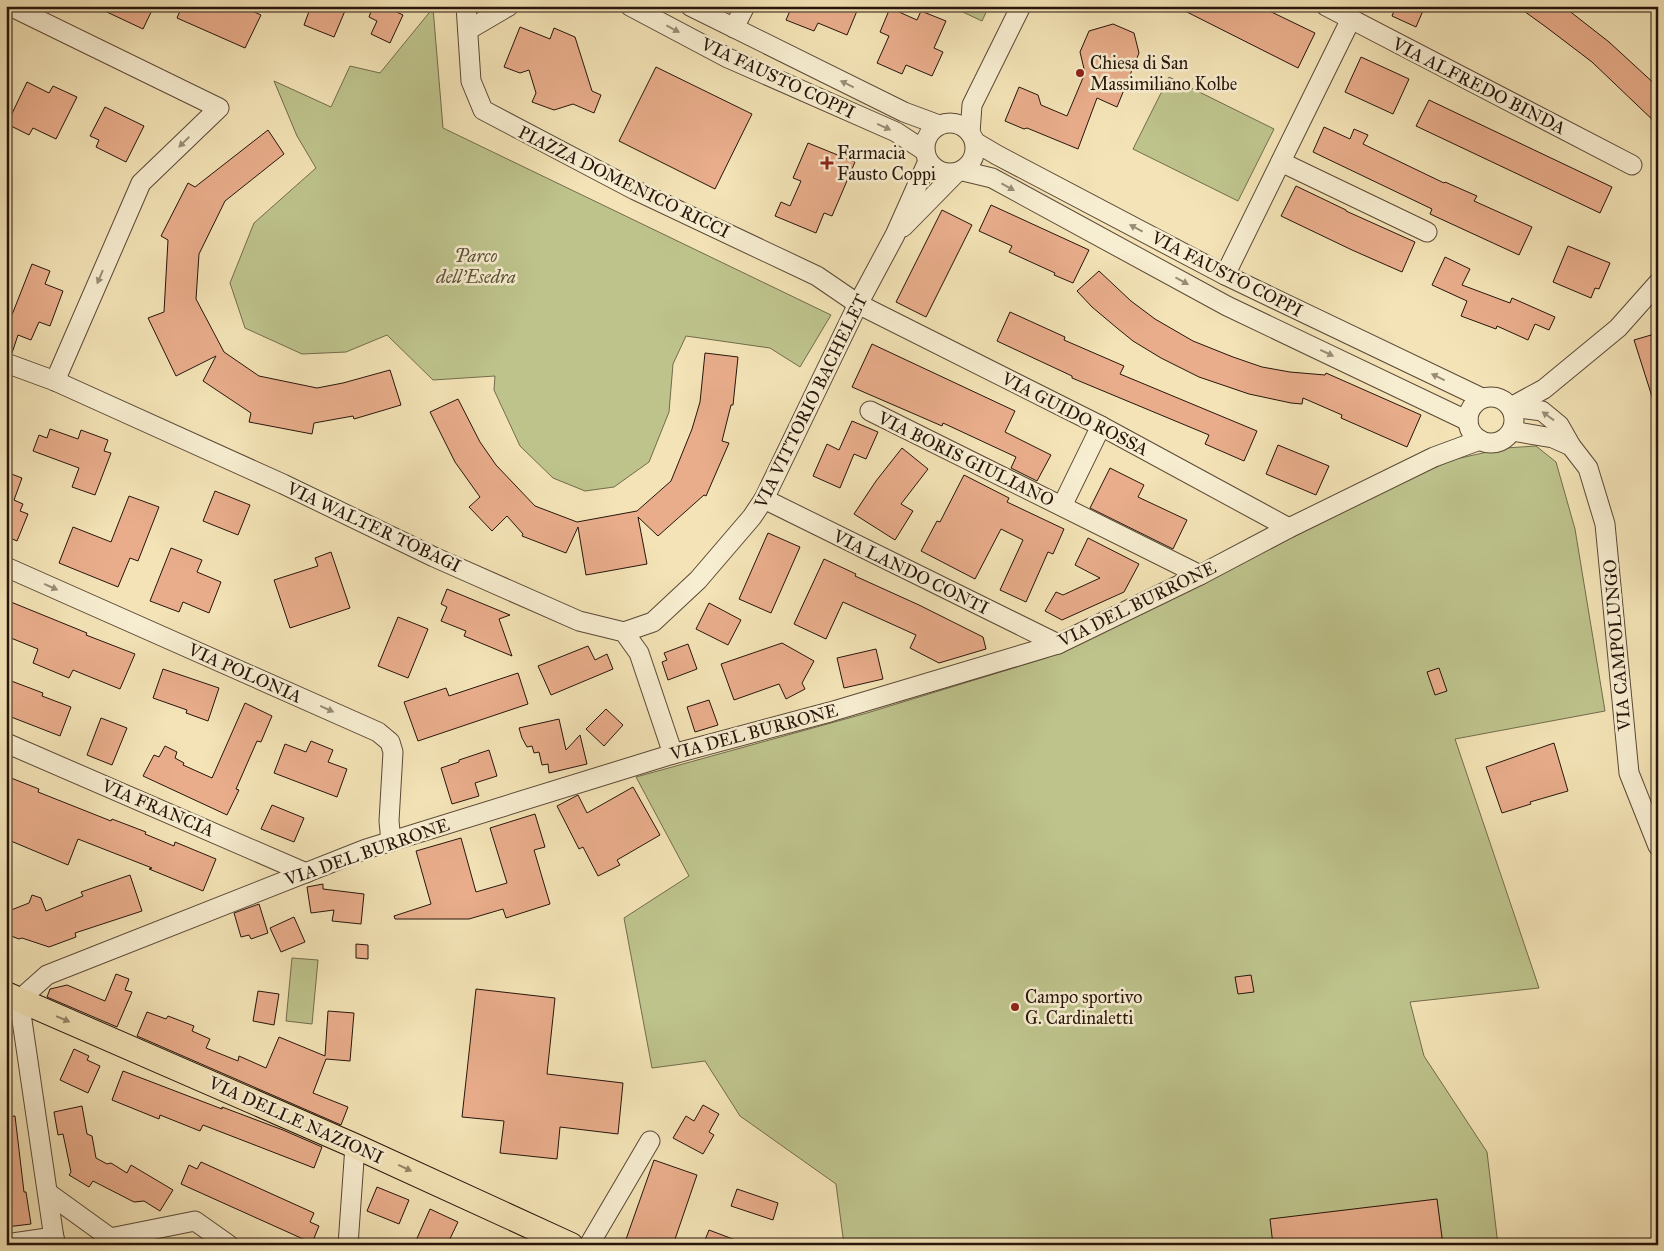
<svg xmlns="http://www.w3.org/2000/svg" width="1664" height="1251" font-family="'IM FELL Great Primer',serif">
<style>
.green{fill:#bec38c;stroke:#726c4c}
.building{fill:#e9ad8b;stroke:#27150b}
.lines{fill:none;stroke-linecap:round;stroke-linejoin:round}
.minor-casing{stroke:#5a4836;stroke-width:21}
.major-casing{stroke:#27150b;stroke-width:26}
.minor{stroke:#f7edd0;stroke-width:19}
.major{stroke:#f3e3b6;stroke-width:24}
.oneway{fill:#998c77}
.oneway2{fill:#978669}
.poi-dot{fill:#8f2418;stroke:#f7edd0;stroke-width:2}
.labels{text-anchor:middle;dominant-baseline:central;stroke-width:5;stroke-linejoin:round;paint-order:stroke}
.poi-label{font-size:18px;fill:#27150b;stroke:#f7edd0;text-anchor:start}
.street-label{font-size:18px;fill:#27150b;stroke:#f7edd0}
.park-label{font-size:18px;font-style:italic;fill:#5c5238;stroke:#f7edd0}
</style>
<rect width="100%" height="100%" fill="#f3e3b6"/>
<filter id="stains"><feTurbulence type="fractalNoise" baseFrequency=".004" numOctaves="4"/><feColorMatrix values="0 0 0 0 .2 0 0 0 0 .09 0 0 0 0 .02 0 0 0 .5 -.17"/></filter>
<radialGradient id="worn" r=".72"><stop offset=".6" stop-color="#630" stop-opacity="0"/><stop offset="1" stop-color="#630" stop-opacity=".3"/></radialGradient>
<g class="green">
<polygon points="950,6 989,6 982,21"/>
<polygon points="433,8 443,128 831,315 800,367 770,348 686,336 673,364 669,412 649,462 614,487 585,491 553,478 520,446 494,390 495,376 433,380 387,335 346,352 302,354 245,328 230,283 254,223 316,168 297,136 274,81 331,107 350,66 380,73"/>
<polygon points="1169,77 1274,129 1238,201 1133,149"/>
<polygon points="1536,446 1556,462 1575,529 1605,711 1455,739 1539,988 1410,1002 1424,1056 1487,1152 1498,1245 844,1245 836,1184 740,1116 705,1061 652,1068 624,918 689,876 636,777 867,713 1046,658 1166,602 1407,479 1456,459 1505,448"/>
<polygon points="292,958 318,960 312,1024 286,1021"/>
</g>
<g class="building">
<polygon points="94,6 154,6 143,29"/>
<polygon points="182,6 241,6 261,15 245,48 177,18"/>
<polygon points="311,6 347,6 334,37 304,25"/>
<polygon points="373,6 384,6 403,15 390,43 371,34 377,21 369,17"/>
<polygon points="792,6 859,6 847,35 818,23 814,31 786,20"/>
<polygon points="1175,6 1259,6 1315,33 1298,68"/>
<polygon points="1396,6 1425,6 1416,27 1392,16"/>
<polygon points="1517,6 1563,6 1609,42 1658,87 1658,125 1592,62 1546,27"/>
<polygon points="890,8 917,20 921,11 946,21 934,48 943,52 932,76 906,65 902,74 877,63 889,36 880,32"/>
<polygon points="1113,24 1134,33 1139,53 1117,107 1097,98 1078,149 1027,128 1024,129 1005,121 1019,87 1038,95 1041,105 1067,116 1085,73 1080,52 1089,31"/>
<polygon points="520,27 550,39 554,28 575,37 592,91 601,95 594,113 573,104 554,110 532,102 536,93 529,70 520,73 504,67"/>
<polygon points="1361,57 1409,79 1393,114 1345,92"/>
<polygon points="656,67 752,114 715,189 619,141"/>
<polygon points="27,82 49,93 53,86 77,97 56,139 33,128 29,135 7,124"/>
<polygon points="1429,100 1612,187 1600,213 1416,126"/>
<polygon points="105,107 144,126 126,162 96,147 99,140 90,136"/>
<polygon points="1324,127 1350,139 1354,129 1368,135 1363,144 1444,183 1445,182 1477,196 1474,201 1532,227 1519,255 1430,214 1432,209 1313,152"/>
<polygon points="268,130 284,154 225,201 199,254 196,299 224,352 259,376 317,388 343,383 390,370 401,405 354,419 353,416 314,423 312,434 249,422 251,413 203,381 216,356 176,376 148,318 164,312 168,240 161,236 188,183 195,187"/>
<polygon points="808,143 855,162 832,216 824,213 816,233 775,216 781,202 790,206 801,181 793,178"/>
<polygon points="1296,186 1346,210 1346,211 1415,242 1402,272 1352,250 1281,216"/>
<polygon points="991,205 1089,250 1073,283 1054,275 1055,273 1009,252 1012,246 979,231"/>
<polygon points="942,210 972,225 926,317 896,302"/>
<polygon points="1568,246 1610,263 1599,289 1595,288 1591,298 1553,282"/>
<polygon points="1445,257 1470,269 1462,285 1510,303 1512,298 1555,317 1549,330 1535,324 1528,340 1497,326 1496,329 1461,316 1467,301 1432,285"/>
<polygon points="32,264 50,271 45,284 63,291 50,326 39,322 31,340 18,335 12,353 6,352 6,330"/>
<polygon points="1099,271 1131,301 1155,319 1193,341 1233,357 1262,367 1290,372 1325,375 1326,373 1421,415 1407,447 1341,418 1342,415 1303,398 1302,404 1291,403 1249,394 1199,377 1161,358 1133,341 1117,328 1092,307 1077,291"/>
<polygon points="1010,312 1065,337 1064,340 1124,366 1120,374 1257,431 1244,461 1205,444 1209,435 1072,378 1072,376 997,341"/>
<polygon points="1658,333 1658,406 1655,406 1634,340"/>
<polygon points="872,344 1015,411 1005,432 1051,455 1037,481 1011,468 1016,457 943,423 942,426 852,387"/>
<polygon points="705,353 738,357 733,405 731,405 722,441 729,443 706,496 704,495 658,536 638,517 647,564 586,575 578,527 566,553 522,536 523,534 507,516 492,531 469,507 480,497 455,462 430,412 458,399 480,442 496,465 535,506 577,522 637,511 671,481 692,429 700,402"/>
<polygon points="852,421 878,432 866,459 854,454 840,488 813,476 827,444 839,450"/>
<polygon points="50,429 78,439 81,430 108,440 104,451 111,453 95,495 72,487 79,468 33,451 39,435 47,438"/>
<polygon points="1278,445 1329,466 1316,495 1266,474"/>
<polygon points="902,448 928,469 901,504 913,511 895,540 854,514 876,481"/>
<polygon points="1110,468 1144,485 1138,497 1187,520 1173,549 1090,508"/>
<polygon points="6,472 22,478 14,500 23,504 20,511 28,514 17,541 10,538 8,544 6,544"/>
<polygon points="964,475 1009,498 1007,502 1064,529 1053,554 1048,552 1026,602 1000,590 1023,540 1001,529 975,579 921,551 937,521 940,522"/>
<polygon points="215,491 250,505 238,535 203,521"/>
<polygon points="129,496 159,507 138,561 130,558 118,587 59,563 73,527 111,542"/>
<polygon points="768,533 800,547 771,613 739,599"/>
<polygon points="1088,538 1139,564 1124,592 1062,620 1045,611 1056,592 1063,595 1100,578 1075,565"/>
<polygon points="171,548 202,560 197,572 221,582 209,613 183,602 179,612 150,601"/>
<polygon points="331,552 350,608 290,628 274,580 318,566 315,558"/>
<polygon points="824,559 856,574 855,576 919,605 983,637 986,649 939,663 910,648 916,635 843,602 826,639 794,624"/>
<polygon points="447,589 510,615 499,619 512,656 464,636 466,631 441,621 447,607 441,604"/>
<polygon points="6,600 87,633 86,635 135,654 120,689 73,670 69,678 33,663 38,649 6,636"/>
<polygon points="709,603 741,620 728,645 696,629"/>
<polygon points="398,617 428,629 408,678 378,666"/>
<polygon points="782,643 814,661 802,683 805,689 786,699 779,684 734,700 721,664"/>
<polygon points="688,644 697,669 668,680 662,662 667,660 664,653"/>
<polygon points="588,646 595,660 607,654 613,669 551,695 538,666"/>
<polygon points="876,649 883,679 844,688 837,658"/>
<polygon points="1439,668 1447,691 1435,695 1427,672"/>
<polygon points="163,669 219,688 208,721 186,713 187,710 153,698"/>
<polygon points="518,673 528,704 418,741 404,702 446,688 449,696"/>
<polygon points="6,679 43,693 42,696 71,707 60,736 6,715"/>
<polygon points="709,700 718,725 695,732 687,707"/>
<polygon points="245,703 272,716 261,742 257,741 236,789 239,790 227,815 143,776 154,755 159,757 165,746 177,752 175,758 184,763 183,765 212,778"/>
<polygon points="606,709 623,725 604,746 586,729"/>
<polygon points="101,718 127,728 112,765 87,755"/>
<polygon points="559,719 566,750 580,735 587,764 549,773 548,764 542,765 539,752 534,753 532,746 527,747 522,738 519,728"/>
<polygon points="311,741 333,750 328,762 347,769 337,797 274,773 285,744 306,752"/>
<polygon points="1554,743 1568,791 1530,802 1531,804 1502,813 1486,767"/>
<polygon points="489,750 497,776 475,783 479,796 452,804 441,768 459,762 459,760"/>
<polygon points="6,776 39,789 38,792 111,821 112,819 146,832 145,834 174,846 175,842 216,859 203,891 149,869 152,868 78,839 68,865 6,839"/>
<polygon points="633,787 660,835 617,860 620,865 598,876 583,847 579,849 557,806 578,795 587,813"/>
<polygon points="272,805 304,818 294,842 261,829"/>
<polygon points="535,814 545,847 534,850 550,904 506,918 503,909 469,919 395,919 394,916 431,904 416,851 461,838 476,892 507,883 490,828"/>
<polygon points="130,875 142,911 75,933 76,937 49,947 22,938 19,939 6,934 6,912 29,903 32,895 41,898 46,911 83,896 81,892"/>
<polygon points="323,884 323,889 364,894 361,924 332,921 334,910 311,913 307,887"/>
<polygon points="259,904 268,933 251,939 249,935 241,937 234,913"/>
<polygon points="294,917 305,942 281,952 270,928"/>
<polygon points="356,944 368,945 368,959 356,958"/>
<polygon points="116,974 129,979 125,990 132,992 117,1027 47,997 50,989 67,985 105,1001"/>
<polygon points="1251,975 1254,992 1238,994 1235,977"/>
<polygon points="476,989 555,998 547,1074 623,1083 618,1134 560,1127 557,1159 500,1153 504,1121 462,1117"/>
<polygon points="258,991 279,994 274,1025 253,1021"/>
<polygon points="328,1011 354,1013 350,1061 326,1059 313,1093 348,1107 341,1125 137,1036 147,1012 166,1019 168,1016 194,1026 192,1031 210,1039 206,1048 238,1061 239,1056 266,1068 279,1037 325,1056"/>
<polygon points="74,1049 89,1056 87,1060 100,1066 88,1093 60,1080"/>
<polygon points="123,1071 222,1109 222,1107 283,1130 322,1147 314,1168 203,1125 200,1131 160,1115 159,1119 112,1100"/>
<polygon points="703,1105 719,1114 709,1132 714,1135 703,1154 673,1138 686,1116 694,1121"/>
<polygon points="82,1106 87,1134 92,1136 96,1158 107,1164 111,1163 127,1173 131,1165 173,1190 160,1211 144,1201 134,1202 93,1181 89,1187 69,1175 71,1172 63,1134 58,1135 54,1112"/>
<polygon points="15,1116 24,1192 26,1192 31,1224 6,1227 6,1117"/>
<polygon points="654,1160 697,1175 673,1245 624,1245"/>
<polygon points="201,1162 314,1213 310,1222 319,1226 312,1243 181,1184 189,1165 197,1169"/>
<polygon points="377,1187 409,1200 399,1224 367,1211"/>
<polygon points="737,1189 778,1203 773,1220 731,1206"/>
<polygon points="1437,1199 1443,1245 1273,1245 1270,1219"/>
<polygon points="430,1209 458,1222 447,1245 414,1245"/>
<polygon points="709,1230 746,1244 745,1245 703,1245"/>
</g>
<g class="lines">
<g class="minor-casing">
<g id="minor">
<polyline points="10,6 219,108 141,183 55,381"/>
<polyline points="466,6 471,81 483,110 635,190 817,276 858,304 1101,426 1289,528"/>
<polyline points="630,6 728,58 896,132 925,151"/>
<polyline points="690,6 904,112 939,125"/>
<polyline points="1326,6 1632,165"/>
<polyline points="734,28 745,6"/>
<polyline points="468,30 509,6"/>
<circle cx="950" cy="148" r="25"/>
<polyline points="970,133 972,105 1021,6"/>
<polyline points="975,142 997,155 1225,275 1482,398"/>
<polyline points="1281,162 1427,232"/>
<polyline points="963,171 992,178 1227,306 1468,421"/>
<polyline points="903,227 956,173"/>
<polyline points="1225,275 1351,19"/>
<polyline points="6,363 55,381 283,484 434,557 579,621 624,632 639,653 673,754"/>
<circle cx="1491" cy="420" r="23"/>
<polyline points="1511,407 1542,411 1559,425 1571,446 1588,468 1605,524 1629,773 1658,846"/>
<polyline points="1511,407 1544,389 1618,328 1658,283"/>
<polyline points="870,411 1200,575"/>
<polyline points="1512,431 1553,438 1571,446"/>
<polyline points="764,499 1058,644"/>
<polyline points="1062,506 1101,426"/>
<polyline points="6,567 378,732 390,742 393,752 389,821 391,842"/>
<polyline points="624,632 653,622 698,580 752,517 764,499 858,304 895,235 928,161"/>
<polyline points="6,743 306,873"/>
<polyline points="19,1000 55,1245"/>
<polyline points="10,1005 19,1000 47,975 366,849 673,754 830,712 1058,644 1200,575 1289,528 1434,457 1480,440"/>
<polyline points="48,1193 120,1245"/>
<polyline points="110,1238 195,1221 229,1245"/>
<polyline points="6,1244 54,1237"/>
<polyline points="348,1245 355,1146"/>
<polyline points="589,1245 650,1141"/>
</g>
</g>
<g class="major-casing">
<polyline id="major" points="6,994 355,1146 571,1245"/>
</g>
<use href="#minor" class="minor"/>
<use href="#major" class="major"/>
</g>
<defs><path id="oneway-solid" d="M-6-.8H1V-3.2L6.5 0L1 3.2V.8H-6Z" transform="scale(1.25)"/></defs>
<g class="oneway">
<use href="#oneway-solid" transform="translate(673 29) rotate(28)"/>
<use href="#oneway-solid" transform="translate(847 84) rotate(-154)"/>
<use href="#oneway-solid" transform="translate(884 127) rotate(24)"/>
<use href="#oneway-solid" transform="translate(184 142) rotate(136)"/>
<use href="#oneway-solid" transform="translate(1008 187) rotate(29)"/>
<use href="#oneway-solid" transform="translate(1136 228) rotate(-152)"/>
<use href="#oneway-solid" transform="translate(100 277) rotate(113)"/>
<use href="#oneway-solid" transform="translate(1182 281) rotate(29)"/>
<use href="#oneway-solid" transform="translate(1327 353) rotate(25)"/>
<use href="#oneway-solid" transform="translate(1438 377) rotate(-154)"/>
<use href="#oneway-solid" transform="translate(1548 416) rotate(-144)"/>
<use href="#oneway-solid" transform="translate(51 587) rotate(24)"/>
<use href="#oneway-solid" transform="translate(327 709) rotate(24)"/>
</g>
<g class="oneway2">
<use href="#oneway-solid" transform="translate(63 1019) rotate(23)"/>
<use href="#oneway-solid" transform="translate(405 1168) rotate(25)"/>
</g>
<g class="poi-dot">
<circle cx="1080" cy="73" r="5"/>
<path d="M824.5 155.5h5v5h5v5h-5v5h-5v-5h-5v-5h5z"/>
<circle cx="1015" cy="1007" r="5"/>
</g>
<g class="labels">
<g class="poi-label">
<text x="1090" y="63">Chiesa di San<tspan x="1090" dy="21">Massimiliano Kolbe</tspan></text>
<text x="837" y="153">Farmacia<tspan x="837" dy="21">Fausto Coppi</tspan></text>
<text x="1025" y="997">Campo sportivo<tspan x="1025" dy="21">G. Cardinaletti</tspan></text>
</g>
<g class="street-label">
<text transform="translate(778 78) rotate(25)">VIA FAUSTO COPPI</text>
<text transform="translate(1479 86) rotate(27)">VIA ALFREDO BINDA</text>
<text transform="translate(624 182) rotate(26)">PIAZZA DOMENICO RICCI</text>
<text transform="translate(1227 274) rotate(27)">VIA FAUSTO COPPI</text>
<text transform="translate(811 401) rotate(-64)">VIA VITTORIO BACHELET</text>
<text transform="translate(1075 414) rotate(27)">VIA GUIDO ROSSA</text>
<text transform="translate(966 459) rotate(26)">VIA BORIS GIULIANO</text>
<text transform="translate(374 527) rotate(25)">VIA WALTER TOBAGI</text>
<text transform="translate(911 572) rotate(26)">VIA LANDO CONTI</text>
<text transform="translate(1137 604) rotate(-26)">VIA DEL BURRONE</text>
<text transform="translate(1617 645) rotate(-95)">VIA CAMPOLUNGO</text>
<text transform="translate(245 673) rotate(24)">VIA POLONIA</text>
<text transform="translate(754 732) rotate(-15)">VIA DEL BURRONE</text>
<text transform="translate(158 808) rotate(23)">VIA FRANCIA</text>
<text transform="translate(367 852) rotate(-19)">VIA DEL BURRONE</text>
<text transform="translate(296 1120) rotate(24)">VIA DELLE NAZIONI</text>
</g>
<g class="park-label">
<text x="476" y="256">Parco<tspan x="476" dy="21">dell'Esedra</tspan></text>
</g>
</g>
<rect width="1664" height="1251" fill="none" stroke="#f3e3b6" stroke-width="25"/>
<rect x="8" y="8" width="1649" height="1236" fill="none" stroke="#27150b" stroke-width="2.5"/>
<rect x="12" y="12" width="1639" height="1226" fill="none" stroke="#27150b"/>
<rect width="100%" height="100%" filter="url(#stains)"/>
<rect width="100%" height="100%" fill="url(#worn)"/>
</svg>
